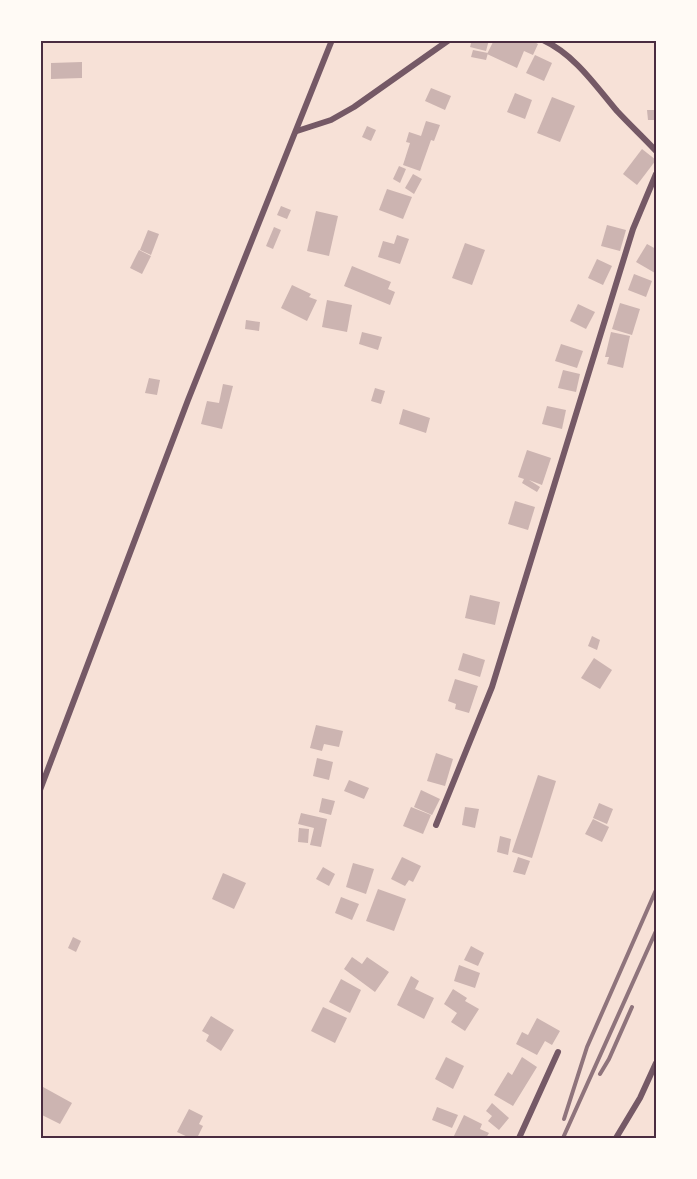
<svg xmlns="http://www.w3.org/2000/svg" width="697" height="1179" font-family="'Archivo Narrow',sans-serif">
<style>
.building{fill:#ccb4b1}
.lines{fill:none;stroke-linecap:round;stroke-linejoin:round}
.minor{stroke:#755966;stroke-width:6}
.rail{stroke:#8f747c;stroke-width:4}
.neatline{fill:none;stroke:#4a2c40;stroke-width:2}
</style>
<rect width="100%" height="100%" fill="#f7e1d7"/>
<g class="building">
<polygon points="472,40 489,40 486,51 470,47"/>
<polygon points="494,40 508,43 509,40 531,40 538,44 533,55 524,51 517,68 487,54"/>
<polygon points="473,50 488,53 486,60 471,57"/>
<polygon points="535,55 552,63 544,81 526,73"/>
<polygon points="82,62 82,78 51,79 51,63"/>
<polygon points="431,88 451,96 445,110 425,101"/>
<polygon points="515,93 532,100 525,119 507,112"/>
<polygon points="552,97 575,106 560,142 537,133"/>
<polygon points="647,110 656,110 656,120 648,120"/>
<polygon points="426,121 440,125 434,141 431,140 420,171 403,165 410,143 406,142 409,132 421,136"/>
<polygon points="367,126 376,130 371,141 362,137"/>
<polygon points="642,149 656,160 637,185 623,174"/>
<polygon points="399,166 406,169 400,183 393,179"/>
<polygon points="413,174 422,179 414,194 405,188"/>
<polygon points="387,189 412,197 403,219 379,210"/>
<polygon points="281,206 291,210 287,219 277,215"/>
<polygon points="316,211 338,216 329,256 307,251"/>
<polygon points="607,225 626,230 620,251 601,246"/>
<polygon points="274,227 281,230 273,249 266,246"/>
<polygon points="148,230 159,234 151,255 140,250"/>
<polygon points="397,235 409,239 400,264 378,257 383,241 394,244"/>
<polygon points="465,243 485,250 472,285 452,278"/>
<polygon points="647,244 656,249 655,273 636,262"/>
<polygon points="139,250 151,256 142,274 130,268"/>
<polygon points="597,259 612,266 603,285 588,278"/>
<polygon points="352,266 391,282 388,289 395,292 390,305 344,286"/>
<polygon points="634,274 652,281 646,297 628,290"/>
<polygon points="292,285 311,294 309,297 317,300 307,321 281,308"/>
<polygon points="327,300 352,305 347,332 322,327"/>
<polygon points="620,303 640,309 632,335 612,329"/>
<polygon points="578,304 595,312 586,329 570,321"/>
<polygon points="246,320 260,322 259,331 245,329"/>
<polygon points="362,332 382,337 378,350 359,344"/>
<polygon points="611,332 630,336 623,368 607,364 609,357 605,357"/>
<polygon points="561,344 583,351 577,368 555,361"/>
<polygon points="563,370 580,374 576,392 558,388"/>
<polygon points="149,378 160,380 157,395 145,393"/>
<polygon points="223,384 233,386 222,429 201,424 207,401 219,403"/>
<polygon points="375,388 385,391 381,404 371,401"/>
<polygon points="547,406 566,410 562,429 542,424"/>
<polygon points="403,409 430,418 426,433 399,424"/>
<polygon points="527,450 551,458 542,485 529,480 540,487 537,492 522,483 524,479 518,477"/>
<polygon points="515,501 535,507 528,530 508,524"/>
<polygon points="470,595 500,602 495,625 465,618"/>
<polygon points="592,636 600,640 597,650 588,646"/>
<polygon points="463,653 485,660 480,677 458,670"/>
<polygon points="594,658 612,670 600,689 581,678"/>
<polygon points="455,679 478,686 469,713 455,709 456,704 448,701"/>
<polygon points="316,725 343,731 339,747 324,744 322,751 310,748"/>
<polygon points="436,753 453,759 445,786 427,781"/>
<polygon points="317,758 333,762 329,780 313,776"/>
<polygon points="538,775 556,781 532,858 512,852"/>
<polygon points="349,780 369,788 364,799 344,791"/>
<polygon points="421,790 440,799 432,815 414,807"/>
<polygon points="322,798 335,801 331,815 319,812"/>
<polygon points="599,803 613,809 607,824 593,818"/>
<polygon points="411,807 431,815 423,834 403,826"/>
<polygon points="465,807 479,809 475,828 462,825"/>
<polygon points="301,813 327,819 321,847 310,845 314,828 298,824"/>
<polygon points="593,819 609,827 602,842 585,834"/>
<polygon points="299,828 309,829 308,843 298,842"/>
<polygon points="500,836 511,839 508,855 497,852"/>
<polygon points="402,857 421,866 413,882 409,880 405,886 391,879"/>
<polygon points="518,857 530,861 525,875 513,872"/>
<polygon points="353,863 374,869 366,894 346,887"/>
<polygon points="323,867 335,874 329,886 316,879"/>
<polygon points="223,873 246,883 234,909 212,899"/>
<polygon points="378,889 406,899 394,931 366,921"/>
<polygon points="341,897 359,904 352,920 335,913"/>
<polygon points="73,937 81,941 76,952 68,948"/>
<polygon points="471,946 484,953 478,966 464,960"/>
<polygon points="352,957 362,964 367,957 389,972 375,992 344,969"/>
<polygon points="459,965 480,973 475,988 454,981"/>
<polygon points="411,976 419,981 415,989 434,998 424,1019 397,1005"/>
<polygon points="341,979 361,990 350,1013 329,1002"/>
<polygon points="453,989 467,998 465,1001 479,1009 465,1031 451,1022 457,1013 444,1004"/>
<polygon points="323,1007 347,1018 335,1043 311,1031"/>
<polygon points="211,1016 234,1030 221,1051 206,1041 209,1035 202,1031"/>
<polygon points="537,1018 560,1031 552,1045 545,1041 537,1055 516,1044 522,1032 528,1035"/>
<polygon points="446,1057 464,1066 453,1089 435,1079"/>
<polygon points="522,1057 537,1067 513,1106 494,1095 508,1072 512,1075"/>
<polygon points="43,1087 72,1103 60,1124 40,1114 40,1091"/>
<polygon points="492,1103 509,1118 499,1130 488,1121 492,1116 486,1111"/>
<polygon points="437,1107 458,1115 452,1128 432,1120"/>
<polygon points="189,1109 203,1116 199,1124 203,1126 197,1138 190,1138 177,1132"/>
<polygon points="464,1115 482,1124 480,1129 489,1133 486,1138 453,1138"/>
</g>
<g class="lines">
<g class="minor">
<path d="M543,40C575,55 595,85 617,111C630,125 644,138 656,151"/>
<polyline points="297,131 331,120 354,107 449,40"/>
<polyline points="40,790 188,400 332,40"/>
<polyline points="436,825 492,687 633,229 656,174"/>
<polyline points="519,1138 558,1052"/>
<polyline points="616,1138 640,1098 656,1063"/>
</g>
<g class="rail">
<polyline points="600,1074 609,1059 632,1007"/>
<polyline points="564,1119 587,1047 656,890"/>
<polyline points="563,1138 656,931"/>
</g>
</g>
<rect width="697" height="1179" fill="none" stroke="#fffaf5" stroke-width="84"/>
<rect x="42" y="42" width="613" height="1095" class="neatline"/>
</svg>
